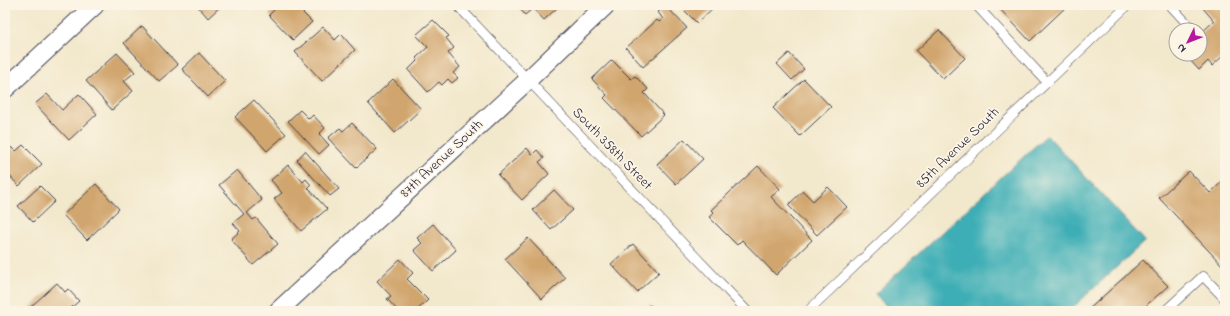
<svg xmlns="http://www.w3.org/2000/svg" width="1230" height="316" font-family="'Indie Flower',sans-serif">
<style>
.water{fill:#3daeb6;stroke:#306878}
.building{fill:#d1a66e}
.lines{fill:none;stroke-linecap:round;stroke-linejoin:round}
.lane-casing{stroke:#414051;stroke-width:10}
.street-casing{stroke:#414051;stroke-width:20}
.lane{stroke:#fff;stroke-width:9}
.street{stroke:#fff;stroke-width:18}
.labels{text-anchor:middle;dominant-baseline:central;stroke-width:3.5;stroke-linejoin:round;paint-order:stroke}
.street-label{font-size:14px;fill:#22223b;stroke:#fcf5e5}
</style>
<rect width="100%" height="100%" fill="#fcf5e5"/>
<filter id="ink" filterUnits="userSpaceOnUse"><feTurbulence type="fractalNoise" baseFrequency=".025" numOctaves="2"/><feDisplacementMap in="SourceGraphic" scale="8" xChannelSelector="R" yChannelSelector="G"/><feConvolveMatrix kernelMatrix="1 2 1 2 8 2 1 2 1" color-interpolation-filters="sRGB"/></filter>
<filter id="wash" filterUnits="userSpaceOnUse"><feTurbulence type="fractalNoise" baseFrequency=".012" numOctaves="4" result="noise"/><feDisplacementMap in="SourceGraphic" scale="16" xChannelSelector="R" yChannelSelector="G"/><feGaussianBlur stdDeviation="0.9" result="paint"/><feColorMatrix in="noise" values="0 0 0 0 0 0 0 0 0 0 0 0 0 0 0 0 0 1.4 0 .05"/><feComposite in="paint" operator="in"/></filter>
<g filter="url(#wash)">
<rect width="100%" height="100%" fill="#f2e8cc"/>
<polygon class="water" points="1047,135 1145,241 1069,311 891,311 875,294"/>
<g id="blocks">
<g class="building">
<polygon points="197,5 222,5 208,18"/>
<polygon points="279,5 295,5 312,22 293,40 269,15"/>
<polygon points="517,5 560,5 544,20 533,8 525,15"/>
<polygon points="679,5 716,5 697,23"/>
<polygon points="996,5 1068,5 1030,41"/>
<polygon points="1205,5 1225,5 1225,54 1212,66 1208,61 1199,70 1187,57 1189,54 1200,54 1200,34 1214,21 1202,7"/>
<polygon points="666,6 687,28 643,67 626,48 657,20 659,22 663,19 658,12"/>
<polygon points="433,20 449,36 446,38 454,48 448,53 460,67 453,73 458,78 452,83 448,79 442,85 439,82 428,92 408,70 418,60 416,58 428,47 416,35"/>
<polygon points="142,26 178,65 159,81 124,43"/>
<polygon points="323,27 335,40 341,34 355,50 322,81 295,52"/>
<polygon points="939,30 965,58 943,79 916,51"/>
<polygon points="117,53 135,72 124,81 133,91 112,110 86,81"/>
<polygon points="199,53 225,81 208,97 182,69"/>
<polygon points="789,53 804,69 792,80 777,64"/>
<polygon points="612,60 631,79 635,76 648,89 644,93 664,115 641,136 604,98 607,95 592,79"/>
<polygon points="393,79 421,109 395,133 368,103"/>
<polygon points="804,79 831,107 800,136 773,108"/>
<polygon points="47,94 62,110 79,94 97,114 69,140 35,104"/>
<polygon points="254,100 286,134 267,151 235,117"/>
<polygon points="300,110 309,119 313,115 325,128 319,134 329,145 319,154 288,121"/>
<polygon points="352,123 377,149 356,168 328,138 340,128 343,131"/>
<polygon points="684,139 703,159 676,184 657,164"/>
<polygon points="23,145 42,164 19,186 5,171 5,154 12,147 16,151"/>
<polygon points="527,148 532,155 537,150 544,158 539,162 549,174 522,200 498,175"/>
<polygon points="305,151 339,189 330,196 297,160"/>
<polygon points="288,165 303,182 306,179 311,185 308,188 327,209 301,231 274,199 282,193 271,180"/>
<polygon points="758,166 780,189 771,197 812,240 776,275 742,240 737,245 709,217 714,213 711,210"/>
<polygon points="237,170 262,200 247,213 253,220 256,218 278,244 253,265 231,239 240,231 233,223 244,214 219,185"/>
<polygon points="1189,171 1210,193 1225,179 1225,268 1159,198"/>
<polygon points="96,184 119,209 87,240 63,215"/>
<polygon points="40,186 55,201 33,222 18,206"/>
<polygon points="828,187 847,207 817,235 788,205 803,191 813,201"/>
<polygon points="554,190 573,210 551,230 533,210"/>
<polygon points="433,224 456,250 433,271 414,250 422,243 417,238"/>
<polygon points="528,238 565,278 542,299 505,259"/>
<polygon points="633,244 659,272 637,292 611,264"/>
<polygon points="400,259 413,273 407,279 428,300 416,311 406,310 398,311 387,299 391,296 377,281"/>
<polygon points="1143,260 1168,286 1140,311 1087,311"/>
<polygon points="57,283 65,292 68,289 79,301 71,308 74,311 26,311"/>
<polygon points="650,305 656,311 643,311"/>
</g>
</g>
</g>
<g filter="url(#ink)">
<use href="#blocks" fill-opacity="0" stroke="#414051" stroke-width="1"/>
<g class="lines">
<g class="lane-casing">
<g id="lane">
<polyline points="457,5 747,311"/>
<polyline points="976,5 1047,82"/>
<polyline points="1170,5 1193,30"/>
<polyline points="808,311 1128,5"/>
<polyline points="1165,311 1203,276 1225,299"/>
</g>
</g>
<g class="street-casing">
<g id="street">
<polyline points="5,89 95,5"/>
<polyline points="278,311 528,80 606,5"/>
</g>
</g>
<use href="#lane" class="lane"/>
<use href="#street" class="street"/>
</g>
</g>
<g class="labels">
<g class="street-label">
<text transform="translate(958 148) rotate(-44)">85th Avenue South</text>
<text transform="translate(612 149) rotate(46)">South 358th Street</text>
<text transform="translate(442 159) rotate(-43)">87th Avenue South</text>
</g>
</g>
<rect width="1230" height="316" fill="none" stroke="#fcf5e5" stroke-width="20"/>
<g transform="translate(1188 42) rotate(227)"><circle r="19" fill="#fcf5e5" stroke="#a5a1a1"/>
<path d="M0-3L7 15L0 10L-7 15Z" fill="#b5179e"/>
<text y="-6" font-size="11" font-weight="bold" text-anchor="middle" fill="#22223b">N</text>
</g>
</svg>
